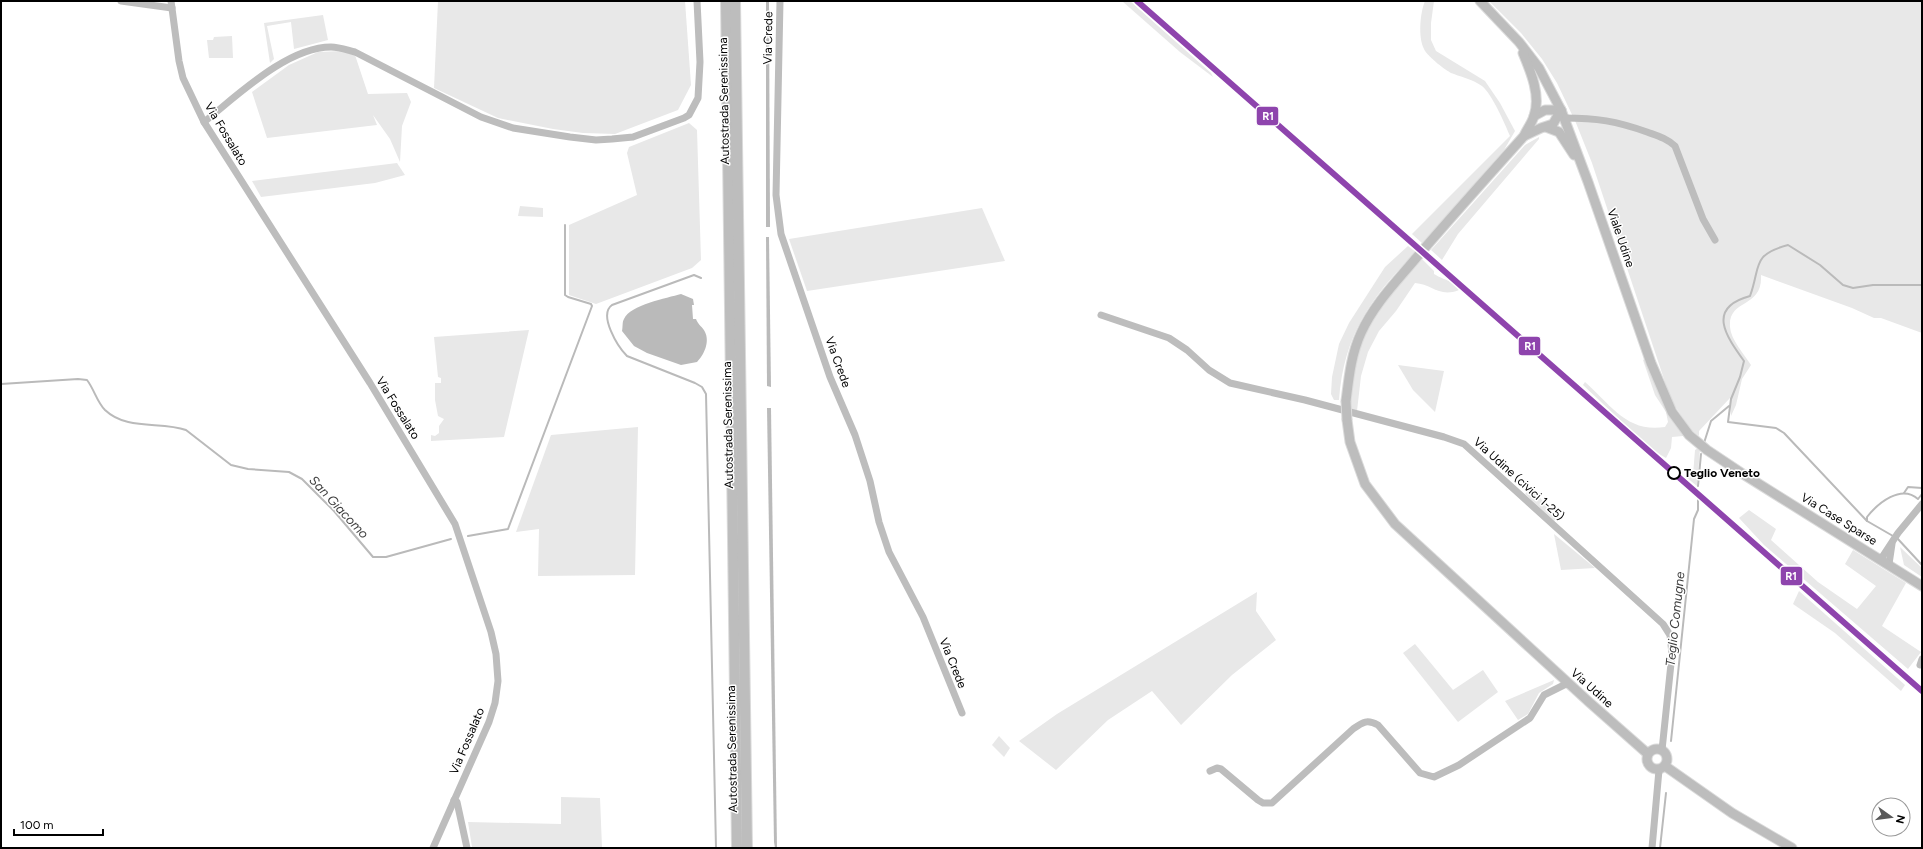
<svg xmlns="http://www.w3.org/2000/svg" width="1923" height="849" font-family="Figtree,sans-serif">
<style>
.green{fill:#e8e8e8}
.water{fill:#bababa}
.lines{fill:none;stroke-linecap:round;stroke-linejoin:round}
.stream{stroke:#bababa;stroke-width:2}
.major-casing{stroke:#dbdbdb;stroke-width:11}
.highway-casing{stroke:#dbdbdb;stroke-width:12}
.minor{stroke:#bdbdbd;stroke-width:7}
.major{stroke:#bdbdbd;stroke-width:9}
.highway{stroke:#bdbdbd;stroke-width:10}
.major-bridge-casing{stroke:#dbdbdb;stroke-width:11;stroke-linecap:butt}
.major-bridge{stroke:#bdbdbd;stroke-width:9}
.rail-1-casing{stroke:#fff;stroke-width:9}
.rail-1{stroke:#8e44ad;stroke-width:6}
.stop-dot{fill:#fff;stroke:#000;stroke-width:2}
.labels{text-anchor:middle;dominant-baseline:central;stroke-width:3;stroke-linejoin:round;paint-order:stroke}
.street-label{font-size:12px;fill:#000;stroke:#fff}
.stop-label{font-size:12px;font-weight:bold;fill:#000;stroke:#fff;text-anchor:start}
.water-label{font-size:13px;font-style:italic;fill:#3e3e3e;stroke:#fff}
.line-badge{stroke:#fff;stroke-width:1.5}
.badge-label{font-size:11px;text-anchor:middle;font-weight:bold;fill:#fff}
</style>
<rect width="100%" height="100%" fill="#fff"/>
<g class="green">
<polygon points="438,1 685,1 691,85 678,110 615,134 583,133 553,129 498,118 434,88"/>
<polygon points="1122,1 1130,1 1211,73 1213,77 1180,52"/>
<path d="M1425,1H1434L1431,23V40L1436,51L1485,81L1500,103L1515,131L1504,150L1422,243L1412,234L1510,136C1505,124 1492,94 1482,86C1472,79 1464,78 1454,74C1448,73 1426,55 1424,49C1418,37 1420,13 1425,1Z"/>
<path d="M1489,1H1922V333L1881,318H1874L1852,308L1761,275C1763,309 1728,298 1730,327C1731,340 1744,354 1751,365L1742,379L1736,405L1731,416L1730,398L1699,431V436L1690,429L1671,400L1592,163L1576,123L1557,83L1542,59L1521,33Z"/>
<polygon points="323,15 328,40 294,49 291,22 267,26 274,59 270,63 264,23"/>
<polygon points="232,36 233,58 209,58 207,40 213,40 214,37"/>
<polygon points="341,51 355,55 368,94 407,93 411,102 402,126 400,162 390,139 373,115 377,125 267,138 252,92 289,65 318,52"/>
<polygon points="689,123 697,130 701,260 692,268 596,304 569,295 569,225 637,195 627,153 629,147"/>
<polygon points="1539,137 1539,139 1458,234 1442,260 1431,250 1525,145"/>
<polygon points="397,163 405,175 375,183 261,197 252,181"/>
<polygon points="520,206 543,208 543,217 518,216"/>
<polygon points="982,208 1005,261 807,291 789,239"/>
<path d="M1408,246L1416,252C1371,297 1344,334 1339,400H1334L1331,394L1332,377L1339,344L1349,323L1385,267Z"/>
<path d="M1422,259L1434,271V274C1447,282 1448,277 1459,290C1439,298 1432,284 1415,283L1396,311L1379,331L1368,352L1361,376L1357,411L1351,409C1351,338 1376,309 1422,259Z"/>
<polygon points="529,330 504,437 431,441 431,435 435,436 439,433 439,426 444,419 438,416 435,400 435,383 441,383 441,378 438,377 434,337"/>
<path d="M1647,357L1684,433L1683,436L1672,437L1671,448L1666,458L1654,451L1634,433L1583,385L1585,382C1611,405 1627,433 1665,427L1668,422L1666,412L1655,395L1643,360Z"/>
<polygon points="1398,365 1444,371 1435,412 1413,390"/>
<polygon points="638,427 635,575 538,576 539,529 516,532 551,435"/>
<polygon points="1698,448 1700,449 1697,486 1686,477 1689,472 1693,475 1695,450"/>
<polygon points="1532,487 1556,519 1554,521 1525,494"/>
<polygon points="1749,510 1776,529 1771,540 1818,582 1857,609 1876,586 1845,564 1853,550 1906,583 1882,626 1921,652 1908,669 1764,545 1739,518"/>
<polygon points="1554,534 1595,568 1561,570"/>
<polygon points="1900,547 1922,568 1922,577 1904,565"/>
<polygon points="1799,591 1905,685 1901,691 1835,633 1793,604"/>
<polygon points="1257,592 1256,611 1276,640 1232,675 1181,725 1152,691 1108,720 1056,770 1019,741 1057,714"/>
<polygon points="1415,644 1453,690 1483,670 1498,692 1458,722 1403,653"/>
<polygon points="1554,680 1553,684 1539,693 1528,714 1518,720 1505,701"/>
<polygon points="999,736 1010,748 1004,757 992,745"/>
<polygon points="561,797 600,798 602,847 472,847 468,822 561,824"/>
</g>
<g class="water">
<polygon points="766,1 769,1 770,227 766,227"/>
<polygon points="766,237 769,237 771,387 767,386"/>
<path d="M681,294L693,299L694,305H692L693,319H696C698,325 703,327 705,332C710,342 704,355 697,362L681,365L647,353L634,346L622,331C623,327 622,322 624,319C630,305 667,298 681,294Z"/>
<polygon points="767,408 771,408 777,848 775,848 774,842"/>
</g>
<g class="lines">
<g class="stream">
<path d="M701,278L694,275L612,305C598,315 618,347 627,356L695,383L702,387L706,394L716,848"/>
<path d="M1,384L78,379L87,380C94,389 97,402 105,410C127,431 161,421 186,430L231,465L248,469L289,472L302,479L334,511L373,557H386L451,539"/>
<polyline points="1704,443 1711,421 1729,406"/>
<polyline points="1698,486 1701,454"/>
<polyline points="1904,493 1908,487 1922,488"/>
<path d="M1867,521V517C1878,503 1901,484 1918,499L1922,494"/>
<polyline points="468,536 508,529 592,306 591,304 568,297 565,295 565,225"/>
<path d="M1893,536L1867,521L1784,433L1776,428L1728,422L1731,399L1740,377L1744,361C1726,336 1706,308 1750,296C1761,266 1751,255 1788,245L1820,265L1843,285L1853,288L1873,285H1922"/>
<polyline points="1897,538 1922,565"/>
<polyline points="1671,741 1694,519 1698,510 1698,498"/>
<polyline points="1660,848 1666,793"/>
</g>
<g class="major-casing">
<g id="major">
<polyline points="1480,1 1519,42 1539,68 1561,110 1588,182 1651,363 1672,412 1689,435 1707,450 1743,474 1922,586"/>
<polyline points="1534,116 1545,110 1561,110"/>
<polyline points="1546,127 1559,132 1574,155"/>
<polyline points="1524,136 1541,128 1553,124 1561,110"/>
<path d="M1346,401C1349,377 1351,355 1361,333C1374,304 1397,281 1417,257C1452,216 1488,176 1524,136C1527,129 1532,123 1534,116C1541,96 1531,72 1523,53"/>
<polyline points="1347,420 1350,442 1365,484 1395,524 1589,702 1648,754"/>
<circle cx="1657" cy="759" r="10"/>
<polyline points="1665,766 1732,813 1792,848"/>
</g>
</g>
<g class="highway-casing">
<g id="highway">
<polyline points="726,1 737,848"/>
<polyline points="735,1 747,848"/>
</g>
</g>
<g class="minor">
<polyline points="121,1 172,8"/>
<polyline points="171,1 179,61 183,78 204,122 370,383 455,524 491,632 496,654 498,681 495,703 489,722 433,848"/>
<polyline points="780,1 776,195 781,234 830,377 855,435 870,481 879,522 889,552 923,617 962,713"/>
<path d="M1564,118C1597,118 1616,121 1647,132C1658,136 1666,138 1675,146L1703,219L1715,240"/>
<path d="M204,122C237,96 287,47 331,47C339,47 347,50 355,52L481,117L513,128L570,137L596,140L612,139L633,137L684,118L689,115L698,98L700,62L697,1"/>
<polyline points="1101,315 1169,338 1187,350 1209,370 1230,383 1305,400 1444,437 1464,444 1663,624 1670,635 1672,654 1662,750"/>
<polyline points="1881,559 1898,533 1922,504"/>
<polyline points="1889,564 1892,544"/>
<polyline points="1920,665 1922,659"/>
<path d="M1210,771L1217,768L1221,769L1258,800L1263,803H1272L1353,729C1363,722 1367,719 1378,725L1420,773L1434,777L1459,765L1530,718L1544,695L1568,683"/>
<polyline points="454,800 457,802 467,848"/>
<polyline points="1652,848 1659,770"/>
</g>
<use href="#major" class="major"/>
<use href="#highway" class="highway"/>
<g class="major-bridge-casing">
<polyline id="major-bridge" points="1346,401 1347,420"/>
</g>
<use href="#major-bridge" class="major-bridge"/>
<g class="rail-1-casing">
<polyline id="rail-1" points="1137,1 1922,691"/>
</g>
<use href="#rail-1" class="rail-1"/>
</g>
<circle class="stop-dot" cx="1674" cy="473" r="6"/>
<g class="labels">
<g class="street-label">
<text transform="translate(768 38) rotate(-89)">Via Crede</text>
<text transform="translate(724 101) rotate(-91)">Autostrada Serenissima</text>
<text transform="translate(226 134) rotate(59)">Via Fossalato</text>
<text transform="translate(1621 238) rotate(71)">Viale Udine</text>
<text transform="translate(838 362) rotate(70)">Via Crede</text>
<text transform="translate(398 408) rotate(58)">Via Fossalato</text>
<text transform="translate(728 425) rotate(-91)">Autostrada Serenissima</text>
<text transform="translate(1519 479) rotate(42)">Via Udine (civici 1-25)</text>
<text transform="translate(1839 519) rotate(32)">Via Case Sparse</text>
<text transform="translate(953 663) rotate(68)">Via Crede</text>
<text transform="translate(1592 688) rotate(42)">Via Udine</text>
<text transform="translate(467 741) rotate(-67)">Via Fossalato</text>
<text transform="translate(732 749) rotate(-91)">Autostrada Serenissima</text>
</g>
<g class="stop-label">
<text x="1684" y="473">Teglio Veneto</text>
</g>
<g class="water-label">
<text transform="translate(339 507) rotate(47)">San Giacomo</text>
<text transform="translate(1675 619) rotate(-84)">Teglio Comugne</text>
</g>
</g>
<g class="line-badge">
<rect x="1256" y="106" width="23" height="20" rx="4" fill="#8e44ad"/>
<rect x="1518" y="336" width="23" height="20" rx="4" fill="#8e44ad"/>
<rect x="1780" y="566" width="23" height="20" rx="4" fill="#8e44ad"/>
</g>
<g class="badge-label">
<text x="1268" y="120">R1</text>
<text x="1530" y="350">R1</text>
<text x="1791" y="580">R1</text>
</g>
<rect width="1923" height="849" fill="none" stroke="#000000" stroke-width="4"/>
<g transform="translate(1891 817) rotate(104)"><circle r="19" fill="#ffffff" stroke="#999999"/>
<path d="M0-3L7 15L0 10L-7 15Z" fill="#595959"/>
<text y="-6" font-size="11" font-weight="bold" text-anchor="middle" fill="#000000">N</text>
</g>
<path d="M14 829v6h89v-6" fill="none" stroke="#000000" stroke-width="2"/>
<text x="20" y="829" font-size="12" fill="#000000" stroke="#ffffff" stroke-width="3" paint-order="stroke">100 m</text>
</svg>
